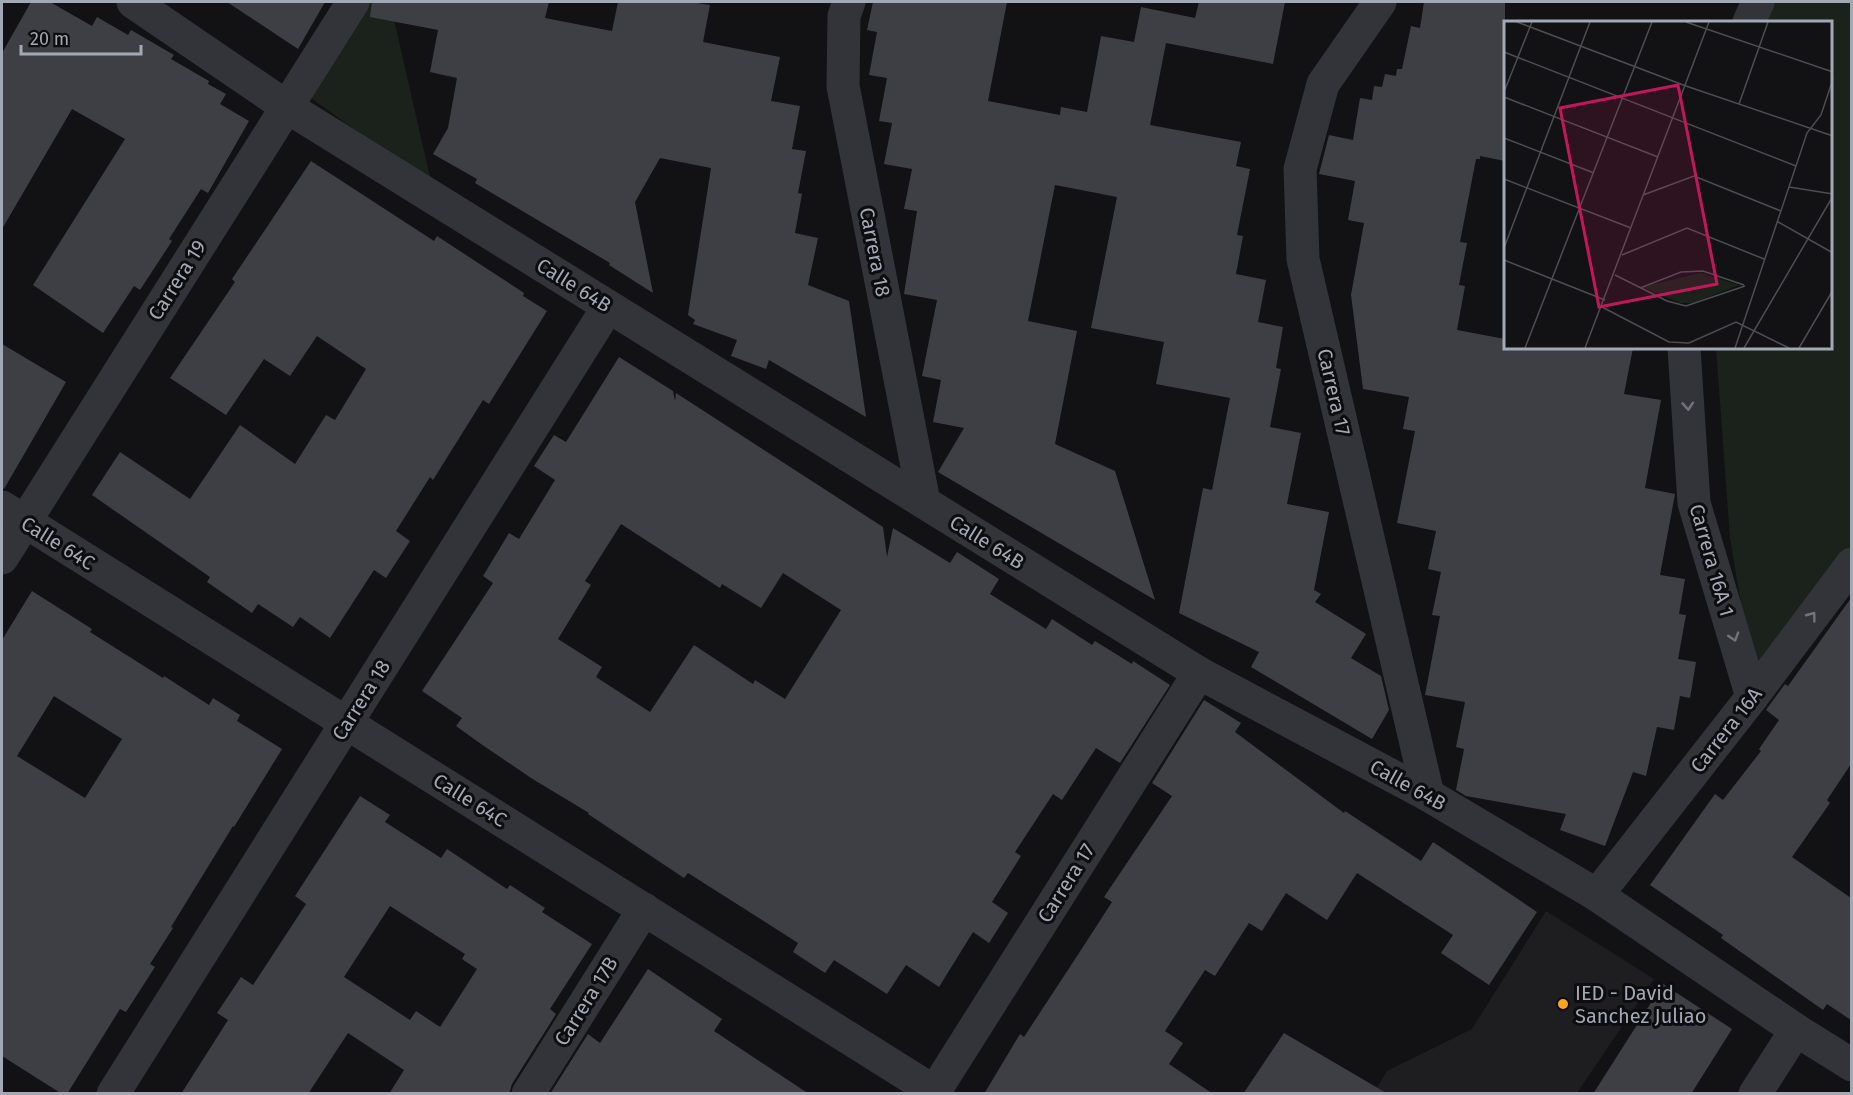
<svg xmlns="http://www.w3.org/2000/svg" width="1853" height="1095" font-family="'Fira Sans',sans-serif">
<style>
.built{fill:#1e1e21}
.green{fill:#1a221b}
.building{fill:#3e3f44;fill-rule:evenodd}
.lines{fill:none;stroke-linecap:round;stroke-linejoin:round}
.minor{stroke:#333439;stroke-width:33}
.oneway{stroke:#70747d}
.poi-dot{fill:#fda521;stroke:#0d0d0f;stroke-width:2}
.labels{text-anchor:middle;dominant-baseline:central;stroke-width:6;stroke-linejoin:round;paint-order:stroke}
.street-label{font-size:20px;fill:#a2a9b5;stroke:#0d0d0f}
.poi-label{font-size:20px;fill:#a2a9b5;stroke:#0d0d0f;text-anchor:start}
.inset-road{fill:none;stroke:#4c4e54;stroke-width:1.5}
.view{fill:#c2185b;fill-opacity:0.15;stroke:#c2185b;stroke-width:3}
.inset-edge{fill:none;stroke:#a2a9b5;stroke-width:3}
</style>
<rect width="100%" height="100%" fill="#121214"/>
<polygon class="built" points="1546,911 1654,979 1577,1093 1373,1094 1387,1071 1472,1029"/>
<g class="green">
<polygon points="369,2 390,2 432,186 307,95"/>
<polygon points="1764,2 1851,2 1851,547 1753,675 1730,538 1716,348 1830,348 1830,22 1757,22"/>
</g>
<g class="building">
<polygon points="31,2 50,2 92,26 97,17 128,35 131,30 174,55 171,59 209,81 208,84 226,94 220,104 249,121 208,193 201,189 169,239 172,241 140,290 134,286 103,333 33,285 125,139 72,109 2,229 2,53"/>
<polygon points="227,2 325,2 298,49"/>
<polygon points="372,2 549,2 545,18 612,31 618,2 691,2 710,5 703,42 780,57 771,101 800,106 792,149 806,151 798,193 802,194 795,233 818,238 808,285 849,301 866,417 769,360 766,369 731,356 737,340 693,324 695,320 688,315 711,168 660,158 635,202 653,293 609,265 610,263 475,183 477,179 433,154 448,128 457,78 430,72 438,30 370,17"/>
<polygon points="873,2 1007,2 988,101 1060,115 1061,107 1087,112 1101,36 1134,42 1141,7 1195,18 1199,2 1285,2 1273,64 1166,43 1150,125 1241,142 1236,166 1250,169 1237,235 1243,236 1236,274 1266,280 1258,322 1283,327 1276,368 1281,369 1270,427 1301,433 1287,504 1329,512 1314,590 1321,594 1315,602 1366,634 1351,658 1381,676 1389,710 1372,739 1251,667 1259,652 1179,613 1203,488 1212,490 1230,398 1156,384 1164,342 1091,328 1117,197 1055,185 1028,321 1077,331 1055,444 1115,471 1155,600 938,472 964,428 933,422 941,380 922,376 937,300 904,294 917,211 904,209 912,169 884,164 892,123 879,121 887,78 869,75 877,32 867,30"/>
<polygon points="1424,2 1505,2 1505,161 1480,156 1480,159 1476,159 1460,242 1467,243 1459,285 1465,286 1457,330 1505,339 1505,348 1633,348 1624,394 1661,400 1645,488 1675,494 1660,575 1685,579 1679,614 1686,615 1678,659 1696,662 1690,698 1680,696 1674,730 1657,727 1646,776 1633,772 1605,846 1560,830 1566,814 1466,796 1456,790 1464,749 1456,747 1465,702 1425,695 1440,616 1432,615 1441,572 1428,569 1436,531 1397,523 1415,431 1403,429 1409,397 1363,389 1351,295 1364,223 1348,220 1355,181 1319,174 1329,135 1353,140 1360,98 1372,100 1374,86 1382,87 1385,74 1396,76 1397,69 1402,69 1411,26 1420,28"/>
<polygon points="311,161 434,241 437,236 524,293 523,296 547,311 489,404 483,400 433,480 430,477 396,531 410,541 386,578 374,570 330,638 300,617 293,627 258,604 252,613 207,582 210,577 92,495 120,452 190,499 240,425 295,464 326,415 335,420 366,369 317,336 290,376 264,359 226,415 170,378 235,282 232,279"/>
<polygon points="2,344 66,382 4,489 2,488"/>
<path d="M619,357L673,391L675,401L676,393L883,527L887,557L893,528L950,563L957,552L999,579L990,594L1046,629L1052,619L1092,645L1095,641L1132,664L1133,661L1170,685L1120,763L1096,748L1062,800L1053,794L1015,852L1021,856L992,902L1008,913L989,943L973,932L939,987L906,965L887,994L834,960L825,973L793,952L798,943L688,873L684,878L588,814L589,813L531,778L481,744L456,726L462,718L422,691L493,583L483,576L509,533L519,539L555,480L534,466L554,435L566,442ZM621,524L720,588L722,584L761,608L783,573L841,610L785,699L755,680L753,684L694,645L650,712L596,677L602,667L558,639L591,585L585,581Z"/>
<path d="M32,591L92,629L90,632L163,678L164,676L209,705L213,698L240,715L237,721L282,749L234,827L233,826L171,927L173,928L150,964L155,967L126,1012L120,1009L67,1094H62L2,1056V640ZM54,696L122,739L85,798L17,756Z"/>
<polygon points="1851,598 1851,764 1827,800 1830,803 1792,857 1851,898 1851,1020 1827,1004 1823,1010 1721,938 1723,935 1650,885 1715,794 1723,800 1761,751 1759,749 1779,720 1766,710 1785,684 1788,686"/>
<polygon points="1204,700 1241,723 1235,732 1344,813 1345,811 1421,861 1433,842 1537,912 1489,985 1441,953 1453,935 1357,873 1327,920 1286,893 1262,931 1249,923 1215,976 1205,970 1165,1031 1183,1043 1169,1064 1213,1094 984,1094 1020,1034 1024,1037 1081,950 1112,902 1104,897 1172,796 1152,783"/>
<path d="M360,796L390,815L385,822L441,858L447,849L507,889L510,885L545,908L542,912L592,944L550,1009L556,1014L512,1084L509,1094H389L404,1070L348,1033L308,1094H181L228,1020L217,1013L241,977L253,985L306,904L295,896ZM390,906L465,954L462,959L477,969L440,1027L416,1011L410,1020L344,977Z"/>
<polygon points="648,969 722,1019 714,1031 809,1094 550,1094 588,1034 600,1043"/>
<polygon points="1663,984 1732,1029 1691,1094 1593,1094"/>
<polygon points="1284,1033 1388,1094 1243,1094"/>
</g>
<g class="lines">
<g class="minor">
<polyline points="133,2 287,107 1199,673 1428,795 1597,895 1796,1030 1852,1065"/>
<polyline points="849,2 844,16 843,86 924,502"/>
<polyline points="1380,2 1323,84 1300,169 1303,259 1428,795"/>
<polyline points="1749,22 1758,2"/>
<polyline points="1684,348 1694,503 1752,697"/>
<polyline points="2,507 938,1094"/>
<polyline points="2,558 353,2"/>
<polyline points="1597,895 1752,697 1852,564"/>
<polyline points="113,1094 608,307"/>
<polyline points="528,1094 644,909"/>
<polyline points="933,1094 1199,673"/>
<polyline points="1755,1094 1796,1030"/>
</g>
</g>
<defs><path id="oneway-chevron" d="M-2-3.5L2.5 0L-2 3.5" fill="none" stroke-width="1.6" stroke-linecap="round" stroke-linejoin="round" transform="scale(1.5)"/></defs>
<g class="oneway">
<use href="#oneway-chevron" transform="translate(1688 406) rotate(86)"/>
<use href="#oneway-chevron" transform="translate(1812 616) rotate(-53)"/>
<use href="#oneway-chevron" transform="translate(1734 637) rotate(73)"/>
</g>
<circle class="poi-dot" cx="1563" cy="1004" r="6"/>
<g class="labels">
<g class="street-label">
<text transform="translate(875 252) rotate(79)">Carrera 18</text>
<text transform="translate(177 280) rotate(-58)">Carrera 19</text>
<text transform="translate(574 285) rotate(32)">Calle 64B</text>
<text transform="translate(1334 392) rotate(77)">Carrera 17</text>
<text transform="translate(987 542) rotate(32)">Calle 64B</text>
<text transform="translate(58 543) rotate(32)">Calle 64C</text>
<text transform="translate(1712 560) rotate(74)">Carrera 16A 1</text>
<text transform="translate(361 700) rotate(-58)">Carrera 18</text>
<text transform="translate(1726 730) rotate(-52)">Carrera 16A</text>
<text transform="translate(1408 785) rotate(29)">Calle 64B</text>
<text transform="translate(470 800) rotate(32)">Calle 64C</text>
<text transform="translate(1066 883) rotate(-58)">Carrera 17</text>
<text transform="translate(586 1001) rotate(-58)">Carrera 17B</text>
</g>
<g class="poi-label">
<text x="1575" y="993">IED - David<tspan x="1575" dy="23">Sanchez Juliao</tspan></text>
</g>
</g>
<g transform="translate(1504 21)">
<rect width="328" height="328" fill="#121214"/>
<path d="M196,252L235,264L189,282H176L138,266Z" fill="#1a221b"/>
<path class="inset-road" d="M13,1L182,65L329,115M182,1L329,51M0,31L292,145M0,71L28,1M0,76L154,136M235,83L264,1M0,117L90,152M0,158L127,207M285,166L329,173M139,174L190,155L277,190M274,201L329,232M0,227L86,1M118,234L183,207L260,238M0,239L101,279M111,254L163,280L182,285L241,265M136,267L177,251L199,250L240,264M98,286L165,321L185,322L232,301L285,327M21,327L148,1M81,327L205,1M231,327L303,112L317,94L329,58M240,327L329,175M295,327L329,269"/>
<path class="view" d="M174,64L213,263L95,286L56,87Z"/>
<rect width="328" height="328" class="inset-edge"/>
</g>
<rect width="1853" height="1095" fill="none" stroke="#a2a9b5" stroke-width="6"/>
<path d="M21 45v9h120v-9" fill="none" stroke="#a2a9b5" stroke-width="3"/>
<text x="30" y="45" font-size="18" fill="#a2a9b5" stroke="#0d0d0f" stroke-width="4.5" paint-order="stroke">20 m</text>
</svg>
